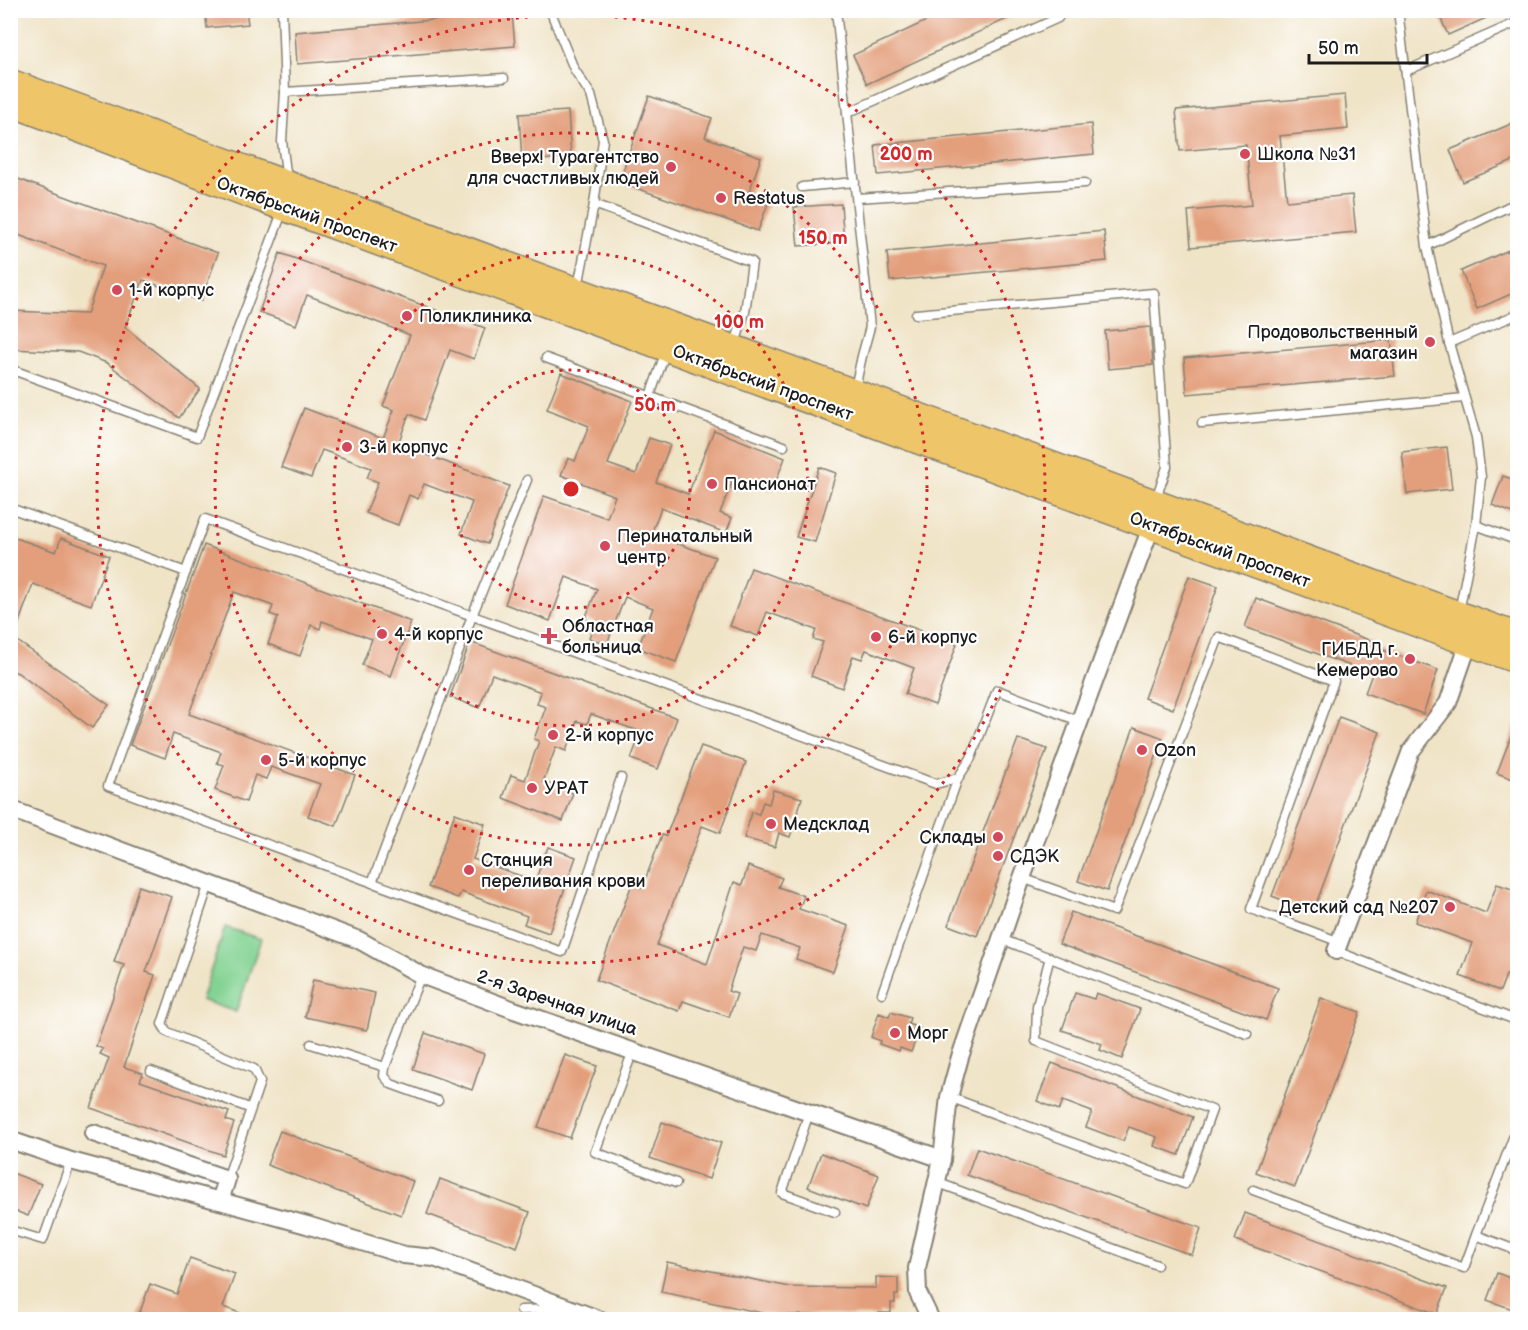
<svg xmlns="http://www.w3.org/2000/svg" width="1528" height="1330" font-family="'Balsamiq Sans',sans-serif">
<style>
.green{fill:#83d393;stroke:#507858;stroke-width:1.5}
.building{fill:#e39f7c}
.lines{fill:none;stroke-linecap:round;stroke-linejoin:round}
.service-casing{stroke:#868072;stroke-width:11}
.minor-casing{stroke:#868072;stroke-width:20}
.primary-casing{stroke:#868072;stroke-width:30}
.service{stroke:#fff;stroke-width:8}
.minor{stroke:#fff;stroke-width:16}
.primary{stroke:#eec569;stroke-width:27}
.ring{fill:none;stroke:#d62828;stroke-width:3;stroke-dasharray:3 6}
.poi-dot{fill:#d1495b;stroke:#fff;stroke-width:2}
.labels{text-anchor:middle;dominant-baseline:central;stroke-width:4.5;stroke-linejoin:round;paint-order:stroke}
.poi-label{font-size:18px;fill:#1c1c1c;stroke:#fff;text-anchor:start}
.street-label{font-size:18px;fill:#1c1c1c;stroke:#fff}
.centre{fill:#d62828;stroke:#fff;stroke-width:3}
.ring-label{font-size:18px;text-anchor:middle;font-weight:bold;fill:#d62828;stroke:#fff;stroke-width:4.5;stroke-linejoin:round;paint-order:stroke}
</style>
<rect width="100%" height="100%" fill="#fff"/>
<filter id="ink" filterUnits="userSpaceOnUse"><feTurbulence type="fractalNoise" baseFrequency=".0167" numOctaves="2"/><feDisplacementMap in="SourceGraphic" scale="12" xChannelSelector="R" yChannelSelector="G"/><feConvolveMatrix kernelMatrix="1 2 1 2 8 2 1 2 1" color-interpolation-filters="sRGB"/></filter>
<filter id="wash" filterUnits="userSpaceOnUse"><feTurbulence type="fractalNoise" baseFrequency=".008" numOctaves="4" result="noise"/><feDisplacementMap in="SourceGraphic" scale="24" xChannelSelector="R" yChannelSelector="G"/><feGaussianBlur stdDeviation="1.35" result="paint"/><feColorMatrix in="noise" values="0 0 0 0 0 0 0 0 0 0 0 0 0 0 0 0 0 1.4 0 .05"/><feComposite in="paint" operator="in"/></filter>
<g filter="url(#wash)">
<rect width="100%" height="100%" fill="#f0e4c7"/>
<polygon class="green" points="225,927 261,939 236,1012 201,1000"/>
<g id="blocks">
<g class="building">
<polygon points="205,10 246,10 248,24 207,28"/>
<polygon points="950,10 1026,10 867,84 853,55"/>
<polygon points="1437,10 1504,10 1448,35"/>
<polygon points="512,13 515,46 297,64 295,32"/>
<polygon points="1345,95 1348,129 1280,136 1287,201 1352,195 1356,232 1191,247 1188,211 1252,205 1246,145 1180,151 1176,110"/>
<polygon points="649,96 712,118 705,137 761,157 748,196 768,203 758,231 619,182"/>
<polygon points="568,111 571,158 522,161 519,114"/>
<polygon points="1518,121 1518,159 1463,182 1450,150"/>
<polygon points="1091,124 1094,154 878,175 875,145"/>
<polygon points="10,176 218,253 201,301 143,280 125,327 200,389 179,418 107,363 78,352 10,349 10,311 87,314 103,266 10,232"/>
<polygon points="841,204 844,243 798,246 794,207"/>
<polygon points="1104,231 1107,261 890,281 887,252"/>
<polygon points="1518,246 1518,291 1477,309 1461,271"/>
<polygon points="280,253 485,328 474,359 450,350 424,420 409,414 398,444 509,486 487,544 461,534 472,502 424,484 418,499 409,495 398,525 366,513 378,482 367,478 371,468 322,450 311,478 281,467 304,408 383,438 394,410 383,406 410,335 307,295 296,325 259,312"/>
<polygon points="1150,327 1153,365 1108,369 1105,331"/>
<polygon points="1391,340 1395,376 1187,394 1184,358"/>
<polygon points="561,373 632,401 608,464 636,474 649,438 670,445 656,482 688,494 714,430 785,458 772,491 734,477 720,513 732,518 726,533 661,508 651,534 715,557 676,662 638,648 653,608 625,597 607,644 589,638 594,622 585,619 597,589 566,577 550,621 505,604 544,496 607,518 615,496 561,475 568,458 575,461 589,426 547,409"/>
<polygon points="1447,447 1452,489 1407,494 1402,452"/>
<polygon points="819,467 836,473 815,542 796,537"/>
<polygon points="1503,476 1518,481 1518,515 1492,505"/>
<polygon points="10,536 56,552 61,538 109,556 91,605 33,584 13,638 109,705 92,728 18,673 10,670"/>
<polygon points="204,545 411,622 391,676 362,665 372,639 322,621 320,629 311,625 300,656 268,644 278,617 270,614 273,606 234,592 189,714 355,775 336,826 308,816 320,784 271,767 266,779 255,775 246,802 215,790 224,765 217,763 221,752 173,734 165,758 130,745"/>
<polygon points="751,568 957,644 935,705 905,694 914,668 866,650 862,659 853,656 842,688 811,676 823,642 813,639 816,630 767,612 758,636 730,626"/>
<polygon points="1189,576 1218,586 1173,709 1144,698"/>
<polygon points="1256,598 1374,642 1372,646 1438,670 1423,714 1365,693 1372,674 1245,627"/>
<polygon points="470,642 677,718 658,769 631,759 641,732 591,714 587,724 577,721 566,751 556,747 543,782 573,793 563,821 503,798 511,775 525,780 539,741 534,739 546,707 537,704 541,692 492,674 479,708 450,697"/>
<polygon points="1339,717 1380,732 1313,912 1272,896"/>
<polygon points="1516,723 1518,723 1518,781 1497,773"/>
<polygon points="1134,727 1163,738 1107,891 1078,881"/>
<polygon points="1018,739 1047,749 977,936 948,925"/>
<polygon points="701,746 746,762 720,833 702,826 657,945 707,964 734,882 742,885 748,866 782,878 778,887 804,896 799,909 849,926 833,972 796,959 800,948 762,935 756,951 743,947 728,991 737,994 729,1017 683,1001 679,1011 596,980 632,884 642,888 662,835 666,836"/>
<polygon points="773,790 802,798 790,837 779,833 775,847 744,838 752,812 759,814 763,802 769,804"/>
<polygon points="455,813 485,824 473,859 535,881 548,847 576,857 549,933 524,924 527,916 461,892 458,898 428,887"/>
<polygon points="1497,884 1518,891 1518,979 1506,975 1500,991 1460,976 1472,943 1415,922 1426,890 1486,913"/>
<polygon points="139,886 172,897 146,972 155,975 124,1067 143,1073 140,1081 229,1112 226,1120 234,1123 223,1155 91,1108 109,1058 100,1054 103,1049 96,1046 124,965 114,962"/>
<polygon points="1071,912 1278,988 1266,1020 1059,944"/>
<polygon points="313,980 375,993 367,1030 305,1017"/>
<polygon points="1075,993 1094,999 1096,993 1140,1009 1122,1059 1100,1050 1102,1044 1062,1030"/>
<polygon points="1321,998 1360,1012 1295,1187 1256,1172"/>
<polygon points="891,1012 910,1018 908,1024 920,1028 911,1052 900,1048 899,1051 879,1044 880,1041 871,1037 879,1013 889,1017"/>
<polygon points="425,1033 484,1054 472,1090 413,1069"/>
<polygon points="565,1055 597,1066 570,1138 538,1127"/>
<polygon points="1052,1063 1193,1117 1179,1155 1154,1146 1157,1137 1129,1127 1123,1141 1086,1127 1092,1112 1063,1101 1059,1110 1037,1101"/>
<polygon points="662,1122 721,1143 709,1179 650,1158"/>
<polygon points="280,1131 413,1181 401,1215 267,1165"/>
<polygon points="977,1148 1201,1228 1192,1255 967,1175"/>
<polygon points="821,1153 879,1175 866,1209 808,1187"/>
<polygon points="10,1172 41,1184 28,1216 10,1209"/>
<polygon points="440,1179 530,1212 517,1247 427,1214"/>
<polygon points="1245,1213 1447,1288 1437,1314 1235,1240"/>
<polygon points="190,1258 235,1274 223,1307 254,1318 254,1320 137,1320 150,1284 177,1294"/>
<polygon points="667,1262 790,1287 876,1288 876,1277 898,1278 898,1295 895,1295 895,1303 891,1303 891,1313 879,1313 879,1316 788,1315 787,1318 661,1292"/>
<polygon points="1497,1273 1518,1281 1518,1311 1487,1300"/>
</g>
</g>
</g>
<g filter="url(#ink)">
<use href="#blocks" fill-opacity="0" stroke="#868072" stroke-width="1.5"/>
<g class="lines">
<g class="service-casing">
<g id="service">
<polyline points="282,10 285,92 282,141 287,180"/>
<polyline points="550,10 574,69 591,95 603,140 594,204 578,287"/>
<polyline points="836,10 870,327 862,356 855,388"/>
<polyline points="1398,10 1427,246 1449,343 1476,437 1481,477 1476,525 1459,612"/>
<polyline points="1406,71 1518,22"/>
<polyline points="285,92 504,78"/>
<polyline points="847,113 1058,18"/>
<polyline points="802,187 855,182"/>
<polyline points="857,198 1085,183"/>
<polyline points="594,204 752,262 745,312 735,344"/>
<polyline points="1427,246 1518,202"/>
<polyline points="916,314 1154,293 1167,467 1155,501"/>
<polyline points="1449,343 1518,314"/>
<polyline points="546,358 784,446"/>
<polyline points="10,369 197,437 283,210"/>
<polyline points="650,396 666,351"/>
<polyline points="1202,423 1464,398"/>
<polyline points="10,508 186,572"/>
<polyline points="1476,525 1518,541"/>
<polyline points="621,778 562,952 108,786 205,519 936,784 958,778 971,758 997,690 1079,721"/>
<polyline points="1022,878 1114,911 1219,637 1334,681 1251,909 1340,942"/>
<polyline points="372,883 472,616 527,480"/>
<polyline points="209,884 162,1024 167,1032 254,1069 260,1082 227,1179"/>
<polyline points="1001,939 1247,1034"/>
<polyline points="1336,951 1518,1021"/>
<polyline points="882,993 958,778"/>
<polyline points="311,1044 385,1067 384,1076 391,1084 438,1101"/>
<polyline points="633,1051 595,1152 676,1183"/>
<polyline points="385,1067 421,975"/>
<polyline points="151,1071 249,1108"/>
<polyline points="949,1097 1185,1184 1212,1110 1036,1041 1037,1006 1050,957"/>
<polyline points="809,1113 782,1193 835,1212"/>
<polyline points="936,1182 1157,1265"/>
<polyline points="1253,1190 1464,1268 1476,1235 1518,1251"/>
<polyline points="10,1230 43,1240 71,1161"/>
<polyline points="1476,1235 1518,1125"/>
<polyline points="521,1310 559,1309"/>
</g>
</g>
<g class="minor-casing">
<g id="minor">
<polyline points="10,809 359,940 421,975 514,1010 942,1159"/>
<polyline points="1336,951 1411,751 1448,703 1469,642"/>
<polyline points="93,1133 227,1179 220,1201 307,1225 404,1255 434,1258 601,1320"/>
<polyline points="10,1140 71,1161 220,1201"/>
<polyline points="931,1320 918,1293 917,1268 942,1159 949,1097 960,1057 1022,878 1154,519"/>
</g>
</g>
<g class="primary-casing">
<g id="primary">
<polyline points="10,83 1518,637"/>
<polyline points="10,102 284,207 1518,660"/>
</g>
</g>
<use href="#service" class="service"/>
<use href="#minor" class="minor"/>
<use href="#primary" class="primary"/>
</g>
</g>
<g class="ring">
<circle cx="571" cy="489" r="119"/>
<circle cx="571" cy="489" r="237"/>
<circle cx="571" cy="489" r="356"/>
<circle cx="571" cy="489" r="474"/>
</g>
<g class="poi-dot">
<circle cx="1245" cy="154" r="6"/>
<circle cx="671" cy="167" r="6"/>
<circle cx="721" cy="198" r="6"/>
<circle cx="117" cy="290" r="6"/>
<circle cx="407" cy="316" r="6"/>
<circle cx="1430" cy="342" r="6"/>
<circle cx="347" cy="447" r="6"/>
<circle cx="712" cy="484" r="6"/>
<circle cx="605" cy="546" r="6"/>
<circle cx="382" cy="634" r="6"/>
<path d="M546 627h6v6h6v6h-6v6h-6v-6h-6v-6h6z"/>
<circle cx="876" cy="637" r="6"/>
<circle cx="1410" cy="659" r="6"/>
<circle cx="553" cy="735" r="6"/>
<circle cx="1142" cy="750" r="6"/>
<circle cx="266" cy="760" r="6"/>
<circle cx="532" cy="788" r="6"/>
<circle cx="771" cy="824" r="6"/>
<circle cx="998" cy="837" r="6"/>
<circle cx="998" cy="856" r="6"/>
<circle cx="469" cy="870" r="6"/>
<circle cx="1450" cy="907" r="6"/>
<circle cx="895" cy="1033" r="6"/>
</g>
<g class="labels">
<g class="poi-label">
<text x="1257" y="154">Школа №31</text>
<text x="659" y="157" text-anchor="end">Вверх! Турагентство<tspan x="659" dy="21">для счастливых людей</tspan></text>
<text x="733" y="198">Restatus</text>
<text x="129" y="290">1-й корпус</text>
<text x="419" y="316">Поликлиника</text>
<text x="1418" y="332" text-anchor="end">Продовольственный<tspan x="1418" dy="21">магазин</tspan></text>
<text x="359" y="447">3-й корпус</text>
<text x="724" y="484">Пансионат</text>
<text x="617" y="536">Перинатальный<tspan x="617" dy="21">центр</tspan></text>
<text x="562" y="626">Областная<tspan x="562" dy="21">больница</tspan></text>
<text x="394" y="634">4-й корпус</text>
<text x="888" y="637">6-й корпус</text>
<text x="1398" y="649" text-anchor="end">ГИБДД г.<tspan x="1398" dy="21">Кемерово</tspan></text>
<text x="565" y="735">2-й корпус</text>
<text x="1154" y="750">Ozon</text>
<text x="278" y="760">5-й корпус</text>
<text x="544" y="788">УРАТ</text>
<text x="783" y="824">Медсклад</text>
<text x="986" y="837" text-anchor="end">Склады</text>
<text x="1010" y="856">СДЭК</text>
<text x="481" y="860">Станция<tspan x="481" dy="21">переливания крови</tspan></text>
<text x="1438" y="907" text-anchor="end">Детский сад №207</text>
<text x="907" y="1033">Морг</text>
</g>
<g class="street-label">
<text transform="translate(307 215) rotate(20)">Октябрьский проспект</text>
<text transform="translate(763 383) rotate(20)">Октябрьский проспект</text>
<text transform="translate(1220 550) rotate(20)">Октябрьский проспект</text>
<text transform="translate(557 1003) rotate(19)">2-я Заречная улица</text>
</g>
</g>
<circle cx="571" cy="489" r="9" class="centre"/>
<g class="ring-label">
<text x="906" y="160">200 m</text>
<text x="823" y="244">150 m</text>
<text x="739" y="328">100 m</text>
<text x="655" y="411">50 m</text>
</g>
<rect width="1528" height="1330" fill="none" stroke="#fff" stroke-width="36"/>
<path d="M1309 54v9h118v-9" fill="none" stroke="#1c1c1c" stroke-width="3"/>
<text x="1318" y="54" font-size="18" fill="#1c1c1c" stroke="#ffffff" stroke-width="4.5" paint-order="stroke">50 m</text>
</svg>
